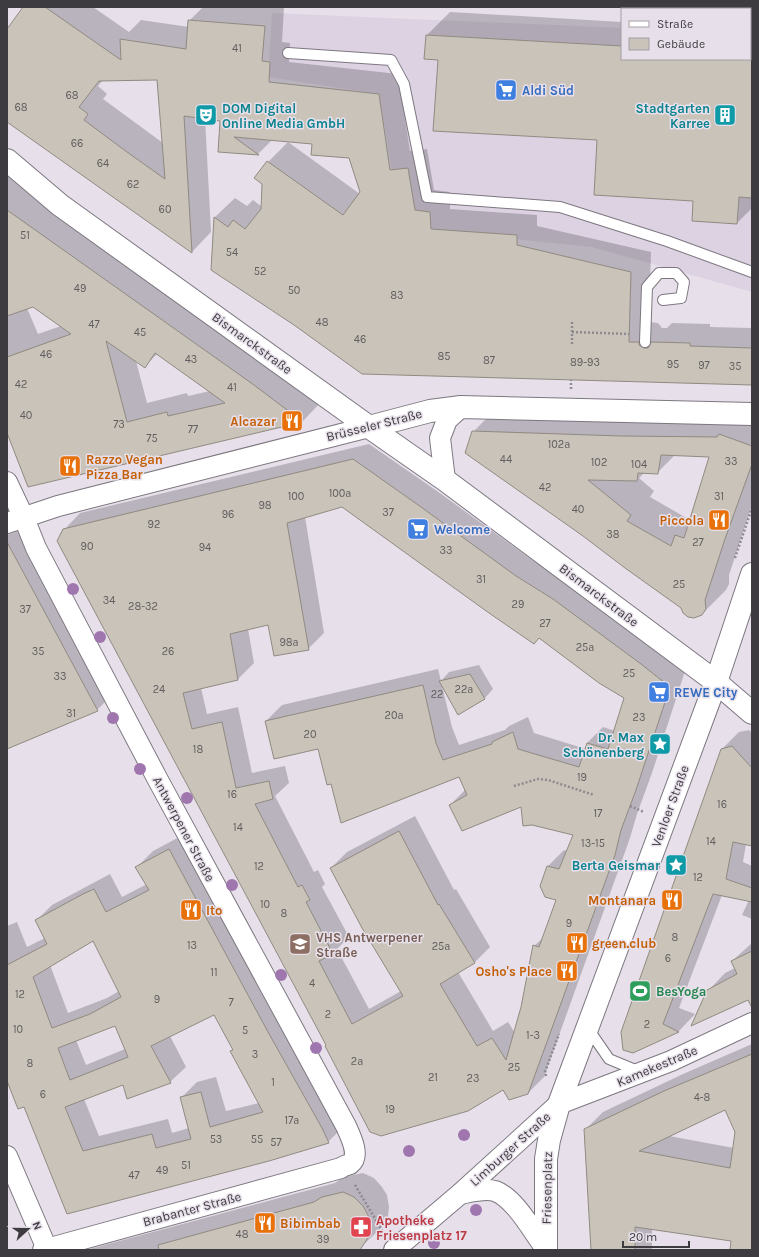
<svg xmlns="http://www.w3.org/2000/svg" width="759" height="1257" font-family="Karla,sans-serif">
<style>
.built{fill:#ddd2e2}
.shadow{fill:#0003;fill-rule:evenodd}
.building{fill:#c9c3b9;stroke:#908a81;fill-rule:evenodd}
.lines{fill:none;stroke-linecap:round;stroke-linejoin:round}
.lane-casing{stroke:#7d7780;stroke-width:12}
.street-casing{stroke:#7d7780;stroke-width:22}
.secondary-casing{stroke:#7d7780;stroke-width:24}
.path{stroke:#8e8a91;stroke-width:2.5;stroke-dasharray:2 2;stroke-linecap:butt}
.lane{stroke:#fff;stroke-width:10}
.street{stroke:#fff;stroke-width:20}
.secondary{stroke:#fff;stroke-width:22}
.tree{fill:#a076af}
.labels{text-anchor:middle;dominant-baseline:central;stroke-width:3;stroke-linejoin:round;paint-order:stroke}
.number-label{font-size:11px;fill:#605d5e}
.shop-label{font-size:13px;font-weight:bold;fill:#366cbe;stroke:#e7e0eb;text-anchor:start}
.culture-label{font-size:13px;font-weight:bold;fill:#0d838f;stroke:#e7e0eb;text-anchor:end}
.street-label{font-size:13px;fill:#3d3b3f;stroke:#e7e0eb}
.food-label{font-size:13px;font-weight:bold;fill:#c56008;stroke:#e7e0eb;text-anchor:end}
.education-label{font-size:13px;font-weight:bold;fill:#785e54;stroke:#e7e0eb;text-anchor:start}
.leisure-label{font-size:13px;font-weight:bold;fill:#27864d;stroke:#e7e0eb;text-anchor:start}
.health-label{font-size:13px;font-weight:bold;fill:#be3a42;stroke:#e7e0eb;text-anchor:start}
</style>
<rect width="100%" height="100%" fill="#e7e0eb"/>
<polygon class="built" points="272,13 622,28 622,59 750,59 750,34 752,34 752,292 592,247 401,227 379,94 268,77"/>
<g class="shadow">
<path d="M24,7H93L129,32L141,20L189,27V21L203,7H284L282,42L290,43L289,62L398,74L410,151L427,149L434,190L450,192V209L537,215V226L651,252L649,322L658,323L662,328H667L672,323L710,324V327L752,328V384L294,324L212,269L215,217L235,198L247,206L253,200L262,207L268,162L288,142L360,194L361,192L350,157L313,143L273,139L258,154L219,151L221,120L205,118L211,232L192,252L7,120V36ZM158,79L163,143L103,99L107,94L98,86L103,80Z"/>
<polygon points="450,12 622,22 622,59 750,59 750,30 752,30 752,208 737,223 598,139 439,59 426,36"/>
<path d="M7,174L322,401L303,421L28,486L7,431ZM33,306L61,326L38,334L27,308ZM158,353L210,391L188,396L187,393L147,403L136,361L144,367Z"/>
<path d="M497,408L752,414V505L729,575V584L726,590L702,614L682,607L473,432ZM675,455L711,456L690,520L650,497L654,491L639,478L645,472L657,473Z"/>
<path d="M369,444L437,491L532,560L569,583L685,671L652,773L637,814L630,838L544,1077L528,1093L503,1089L327,1045L64,530L80,513ZM342,506L540,637L625,697L615,731L603,727L587,743L586,749L534,733L528,717L509,726L505,730L459,745L452,727L442,686L484,699L493,689L479,665L449,672L441,681L438,669L282,705L266,721L319,748L332,783L459,776L465,790L450,805H522L574,834L567,851L564,850L548,866L557,899L544,937L534,946L522,1007L515,1033L508,1022L493,1031L458,972L474,963L490,947L456,889L454,890L415,816L347,852L331,868L401,991L369,1009L337,949L349,937L322,887L325,884L318,870L314,872L275,796L289,783L285,766L252,773L238,707L207,714L201,688L238,679L254,663L248,629L269,624L308,649L324,633L305,517Z"/>
<polygon points="23,529 117,690 97,710 7,745 7,535"/>
<polygon points="749,730 752,733 752,845 746,844 743,862 752,866 752,919 742,915 749,900 722,895 679,1008 695,1014 679,1031 633,1052 722,749 739,732"/>
<path d="M185,834L344,1126L328,1142L68,1213L25,1105L7,1079V926L17,922L27,947L45,938L36,921L52,905L110,874L122,897L147,884L137,867L153,851ZM93,940L119,991L107,998L68,1013L50,965ZM215,1014L234,1049L231,1052L259,1103L226,1111L216,1077L197,1082L181,1098L189,1128L172,1133L168,1119L99,1136L84,1099L124,1084L170,1082L186,1067L170,1036ZM116,1025L125,1049L86,1065L76,1040Z"/>
<polygon points="752,943 752,996 708,991 725,973 735,968 732,961"/>
<path d="M752,1044V1250H731L732,1240L652,1228V1250H592L585,1130L603,1112L683,1074ZM726,1109L736,1132L734,1148L669,1136Z"/>
<polygon points="363,1173 374,1178 382,1187 387,1195 389,1207 388,1216 381,1228 361,1247 354,1250 86,1250 335,1183 343,1177"/>
</g>
<g class="building">
<path d="M23,7H45L121,60L120,39L186,49L188,20L265,26L262,61L270,62L269,82L379,94L390,170L408,168L415,210L430,212L431,229L517,235V245L631,272L629,342H639V345L644,348H648L651,342L690,343V346L752,348V385L362,374L294,325L211,270L214,217L228,227L233,220L245,229L261,209L262,184L254,178L267,161L343,215L360,192L349,158L311,155L312,144L234,137L259,155L218,152L220,121L184,116L192,253L7,122V29ZM157,80L165,179L127,152L84,120L88,114L79,107L99,81Z"/>
<polygon points="426,35 622,46 622,59 752,59 752,198 739,197 737,224 692,221 693,201 594,195 597,140 433,131 438,60 424,59"/>
<path d="M7,210L254,385L303,422L28,487L7,433V357L71,334L33,307L7,316ZM106,341L145,368L155,353L225,403L168,416L167,412L127,422Z"/>
<path d="M472,431L621,436L717,437L719,434L752,446V464L725,539L705,600L706,609L702,615L694,618L688,617L683,613L681,608L625,568L583,536L465,453ZM661,455L709,457L684,538L675,535L671,546L627,521L631,515L588,480L637,481L638,473L658,474Z"/>
<path d="M353,459L421,507L516,576L553,599L641,664L670,687L636,790L621,830L615,855L528,1094L509,1100L503,1090L468,1111L381,1136L370,1132L325,1046L326,1045L57,541L63,529ZM342,507L489,613L534,644L539,638L599,683L624,698L608,749L587,743L579,767L518,749L513,732L492,742V744L443,760L436,743L423,685L265,721L274,759L318,749L327,785L331,784L341,823L459,777L467,795L449,805L462,831L521,807L523,826L532,825L573,835L559,869L547,866L540,886L545,897L556,900L539,947L533,945L521,1007L506,1060L492,1038L477,1046L440,984L475,963L439,904L438,905L399,831L330,868L362,928L403,996L352,1024L319,961L333,954L306,902L310,900L302,885L298,887L255,804L273,799L269,781L236,788L222,722L192,729L183,693L238,680L230,634L268,625L274,656L309,650L287,523Z"/>
<polygon points="7,542 98,711 7,749"/>
<polygon points="470,674 485,699 458,715 439,681"/>
<polygon points="732,746 752,768 752,846 733,842 726,879 752,888 752,902 713,894 663,1024 679,1032 633,1053 623,1050 621,1032 721,749"/>
<path d="M169,849L268,1032L322,1128L329,1143L269,1161L67,1214L24,1107L18,1109L7,1081V965L47,944L35,920L83,894L94,889L106,912L149,890L135,867ZM93,941L121,997L90,1014L52,1028L33,977ZM214,1015L233,1050L230,1051L263,1112L210,1127L201,1092L180,1097L191,1139L156,1148L152,1134L83,1151L65,1107L123,1085L127,1099L171,1083L151,1046ZM115,1026L128,1057L70,1080L58,1048Z"/>
<polygon points="752,951 752,1008 748,1000 691,1026 707,990 737,974 731,961"/>
<path d="M752,1054V1250H730L731,1241L635,1227V1250H591L584,1129L664,1091ZM725,1110L735,1132L730,1168L639,1151Z"/>
<polygon points="343,1192 354,1197 363,1206 368,1215 370,1228 369,1236 360,1250 159,1250 158,1245 314,1202 322,1197"/>
</g>
<g class="lines">
<g class="lane-casing">
<g id="lane">
<polyline points="288,53 391,60 404,84 427,197 560,207 667,241 752,272"/>
<polyline points="645,342 647,287 659,273 676,273 684,282 681,298 663,300"/>
<polyline points="587,1027 609,1059 638,1071"/>
</g>
</g>
<g class="street-casing">
<g id="street">
<polyline points="445,480 440,438 447,420 461,407"/>
<path d="M7,482L24,518L36,548L158,780L346,1126C350,1135 361,1156 350,1164C347,1165 343,1166 341,1168L43,1250"/>
<polyline points="7,523 58,506 369,427"/>
<polyline points="7,1156 47,1249"/>
<path d="M460,1194C470,1192 485,1188 495,1191C515,1198 533,1232 546,1249"/>
<polyline points="394,1250 460,1194 559,1104 671,1061 752,1023"/>
</g>
</g>
<g class="secondary-casing">
<g id="secondary">
<polyline points="7,160 60,205 369,427 445,480 716,682 752,713"/>
<polyline points="369,427 430,411 461,407 752,414"/>
<polyline points="546,1250 546,1159 549,1140 559,1104 716,682 752,574"/>
</g>
</g>
<g class="path">
<polyline points="572,332 629,334"/>
<polyline points="572,344 572,320"/>
<polyline points="571,389 571,380"/>
<polyline points="735,558 752,508"/>
<polyline points="514,786 538,779 548,780 594,795"/>
<polyline points="630,806 644,812"/>
<polyline points="546,1076 545,1072 559,1034"/>
<polyline points="355,1185 383,1232"/>
</g>
<use href="#lane" class="lane"/>
<use href="#street" class="street"/>
<use href="#secondary" class="secondary"/>
</g>
<g class="tree">
<circle cx="73" cy="589" r="6"/>
<circle cx="100" cy="637" r="6"/>
<circle cx="113" cy="718" r="6"/>
<circle cx="140" cy="769" r="6"/>
<circle cx="187" cy="798" r="6"/>
<circle cx="232" cy="885" r="6"/>
<circle cx="281" cy="975" r="6"/>
<circle cx="316" cy="1048" r="6"/>
<circle cx="464" cy="1135" r="6"/>
<circle cx="409" cy="1151" r="6"/>
<circle cx="476" cy="1210" r="6"/>
<circle cx="434" cy="1243" r="6"/>
</g>
<defs>
<g id="supermarket-square" transform="scale(1.15)"><rect x="-9" y="-9" width="18" height="18" rx="4" fill="#3f7fe0" stroke="#e7e0eb"/><path d="M-6-5.5h2.5l.6 2H6L4.5 2H-2.5L-4.4-4H-6ZM-1.5 3.2a1.3 1.3 0 1 0 .1 0ZM3 3.2a1.3 1.3 0 1 0 .1 0Z" fill="#fff"/></g>
<g id="theatre-square" transform="scale(1.15)"><rect x="-9" y="-9" width="18" height="18" rx="4" fill="#0f9aa8" stroke="#e7e0eb"/><path d="M-5-5.5Q0-4 5-5.5V0Q5 5 0 6Q-5 5-5 0ZM-3.3-2.5H-1v1.5H-3.3ZM1-2.5H3.3v1.5H1ZM-2.8 1Q0 5.5 2.8 1Z" fill="#fff"/></g>
<g id="building-square" transform="scale(1.15)"><rect x="-9" y="-9" width="18" height="18" rx="4" fill="#0f9aa8" stroke="#e7e0eb"/><path d="M-4-6H4V6H1V3H-1V6H-4ZM-2.5-4.3h1.7v1.8h-1.7ZM.8-4.3h1.7v1.8H.8ZM-2.5-1h1.7V.8h-1.7ZM.8-1h1.7V.8H.8Z" fill="#fff"/></g>
<g id="restaurant-square" transform="scale(1.15)"><rect x="-9" y="-9" width="18" height="18" rx="4" fill="#e8710a" stroke="#e7e0eb"/><path d="M-5-6h1v4h1v-4h1v4h1v-4h1v5L-1.5 .5V6h-2V.5L-5-1ZM5-6V6H3V1.5H1.5Q1.5-4 5-6Z" fill="#fff"/></g>
<g id="sight-square" transform="scale(1.15)"><rect x="-9" y="-9" width="18" height="18" rx="4" fill="#0f9aa8" stroke="#e7e0eb"/><path d="M0-6L1.8-2.2L6-1.7L2.9 1.2L3.7 5.4L0 3.3L-3.7 5.4L-2.9 1.2L-6-1.7L-1.8-2.2Z" fill="#fff"/></g>
<g id="school-square" transform="scale(1.15)"><rect x="-9" y="-9" width="18" height="18" rx="4" fill="#8d6e63" stroke="#e7e0eb"/><path d="M0-5L7-2L0 1L-7-2ZM-4 1L0 2.5L4 1V4Q0 6-4 4Z" fill="#fff"/></g>
<g id="stadium-square" transform="scale(1.15)"><rect x="-9" y="-9" width="18" height="18" rx="4" fill="#2e9e5b" stroke="#e7e0eb"/><path d="M0-5a6.5 5 0 1 0 0 10a6.5 5 0 1 0 0-10ZM-3.5-1.8h7v3.6h-7Z" fill="#fff"/></g>
<g id="pharmacy-square" transform="scale(1.15)"><rect x="-9" y="-9" width="18" height="18" rx="4" fill="#e0444e" stroke="#e7e0eb"/><path d="M-2-6h4v4h4v4h-4v4h-4v-4h-4v-4h4Z" fill="#fff"/></g>
</defs>
<g fill-rule="evenodd">
<use href="#supermarket-square" x="506" y="90"/>
<use href="#theatre-square" x="206" y="115"/>
<use href="#building-square" x="725" y="115"/>
<use href="#restaurant-square" x="292" y="421"/>
<use href="#restaurant-square" x="70" y="466"/>
<use href="#restaurant-square" x="719" y="520"/>
<use href="#supermarket-square" x="418" y="529"/>
<use href="#supermarket-square" x="659" y="692"/>
<use href="#sight-square" x="660" y="744"/>
<use href="#sight-square" x="676" y="865"/>
<use href="#restaurant-square" x="672" y="900"/>
<use href="#restaurant-square" x="191" y="910"/>
<use href="#restaurant-square" x="577" y="943"/>
<use href="#school-square" x="300" y="944"/>
<use href="#restaurant-square" x="567" y="971"/>
<use href="#stadium-square" x="640" y="991"/>
<use href="#restaurant-square" x="265" y="1223"/>
<use href="#pharmacy-square" x="361" y="1227"/>
</g>
<g class="labels">
<g class="number-label">
<text x="237" y="48">41</text>
<text x="72" y="95">68</text>
<text x="21" y="107">68</text>
<text x="77" y="143">66</text>
<text x="103" y="163">64</text>
<text x="133" y="184">62</text>
<text x="165" y="209">60</text>
<text x="25" y="235">51</text>
<text x="232" y="252">54</text>
<text x="260" y="271">52</text>
<text x="80" y="288">49</text>
<text x="294" y="290">50</text>
<text x="397" y="295">83</text>
<text x="322" y="322">48</text>
<text x="94" y="324">47</text>
<text x="140" y="332">45</text>
<text x="360" y="339">46</text>
<text x="46" y="354">46</text>
<text x="444" y="356">85</text>
<text x="191" y="359">43</text>
<text x="489" y="360">87</text>
<text x="585" y="362">89-93</text>
<text x="673" y="364">95</text>
<text x="704" y="365">97</text>
<text x="735" y="366">35</text>
<text x="21" y="384">42</text>
<text x="232" y="387">41</text>
<text x="26" y="415">40</text>
<text x="119" y="424">73</text>
<text x="193" y="429">77</text>
<text x="152" y="438">75</text>
<text x="559" y="444">102a</text>
<text x="506" y="459">44</text>
<text x="731" y="461">33</text>
<text x="599" y="462">102</text>
<text x="639" y="464">104</text>
<text x="545" y="487">42</text>
<text x="340" y="493">100a</text>
<text x="296" y="496">100</text>
<text x="719" y="496">31</text>
<text x="265" y="505">98</text>
<text x="578" y="509">40</text>
<text x="388" y="512">37</text>
<text x="228" y="514">96</text>
<text x="154" y="524">92</text>
<text x="613" y="534">38</text>
<text x="698" y="542">27</text>
<text x="87" y="546">90</text>
<text x="205" y="547">94</text>
<text x="446" y="550">33</text>
<text x="481" y="579">31</text>
<text x="679" y="584">25</text>
<text x="109" y="600">34</text>
<text x="518" y="604">29</text>
<text x="143" y="606">28-32</text>
<text x="25" y="609">37</text>
<text x="545" y="623">27</text>
<text x="289" y="642">98a</text>
<text x="585" y="647">25a</text>
<text x="38" y="651">35</text>
<text x="168" y="651">26</text>
<text x="629" y="673">25</text>
<text x="60" y="676">33</text>
<text x="159" y="689">24</text>
<text x="464" y="689">22a</text>
<text x="437" y="694">22</text>
<text x="71" y="713">31</text>
<text x="394" y="715">20a</text>
<text x="639" y="717">23</text>
<text x="310" y="734">20</text>
<text x="198" y="749">18</text>
<text x="582" y="777">19</text>
<text x="232" y="794">16</text>
<text x="722" y="804">16</text>
<text x="598" y="813">17</text>
<text x="238" y="827">14</text>
<text x="711" y="841">14</text>
<text x="593" y="843">13-15</text>
<text x="259" y="866">12</text>
<text x="698" y="877">12</text>
<text x="265" y="904">10</text>
<text x="284" y="913">8</text>
<text x="569" y="923">9</text>
<text x="675" y="937">8</text>
<text x="192" y="945">13</text>
<text x="441" y="946">25a</text>
<text x="668" y="958">6</text>
<text x="214" y="972">11</text>
<text x="312" y="983">4</text>
<text x="20" y="994">12</text>
<text x="157" y="999">9</text>
<text x="231" y="1002">7</text>
<text x="328" y="1014">2</text>
<text x="647" y="1024">2</text>
<text x="18" y="1029">10</text>
<text x="245" y="1030">5</text>
<text x="533" y="1035">1-3</text>
<text x="255" y="1054">3</text>
<text x="357" y="1061">2a</text>
<text x="30" y="1063">8</text>
<text x="514" y="1067">25</text>
<text x="433" y="1077">21</text>
<text x="473" y="1078">23</text>
<text x="273" y="1082">1</text>
<text x="43" y="1094">6</text>
<text x="702" y="1097">4-8</text>
<text x="390" y="1109">19</text>
<text x="292" y="1120">17a</text>
<text x="216" y="1139">53</text>
<text x="257" y="1139">55</text>
<text x="276" y="1142">57</text>
<text x="186" y="1165">51</text>
<text x="162" y="1170">49</text>
<text x="134" y="1175">47</text>
<text x="242" y="1234">48</text>
<text x="323" y="1239">39</text>
</g>
<g class="shop-label">
<text x="522" y="90">Aldi Süd</text>
<text x="434" y="529">Welcome</text>
<text x="674" y="692">REWE City</text>
</g>
<g class="culture-label">
<text x="222" y="108" text-anchor="start">DOM Digital<tspan x="222" dy="15">Online Media GmbH</tspan></text>
<text x="710" y="108">Stadtgarten<tspan x="710" dy="15">Karree</tspan></text>
<text x="644" y="737">Dr. Max<tspan x="644" dy="15">Schönenberg</tspan></text>
<text x="660" y="865">Berta Geismar</text>
</g>
<g class="street-label">
<text transform="translate(252 343) rotate(36)">Bismarckstraße</text>
<text transform="translate(374 425) rotate(-14)">Brüsseler Straße</text>
<text transform="translate(599 595) rotate(37)">Bismarckstraße</text>
<text transform="translate(670 806) rotate(-70)">Venloer Straße</text>
<text transform="translate(184 829) rotate(62)">Antwerpener Straße</text>
<text transform="translate(657 1066) rotate(-23)">Kamekestraße</text>
<text transform="translate(510 1149) rotate(-42)">Limburger Straße</text>
<text transform="translate(547 1188) rotate(-89)">Friesenplatz</text>
<text transform="translate(192 1209) rotate(-15)">Brabanter Straße</text>
</g>
<g class="food-label">
<text x="276" y="421">Alcazar</text>
<text x="86" y="459" text-anchor="start">Razzo Vegan<tspan x="86" dy="15">Pizza Bar</tspan></text>
<text x="704" y="520">Piccola</text>
<text x="656" y="900">Montanara</text>
<text x="206" y="910" text-anchor="start">Ito</text>
<text x="592" y="943" text-anchor="start">green.club</text>
<text x="552" y="971">Osho's Place</text>
<text x="280" y="1223" text-anchor="start">Bibimbab</text>
</g>
<g class="education-label">
<text x="316" y="937">VHS Antwerpener<tspan x="316" dy="15">Straße</tspan></text>
</g>
<g class="leisure-label">
<text x="656" y="991">BesYoga</text>
</g>
<g class="health-label">
<text x="376" y="1220">Apotheke<tspan x="376" dy="15">Friesenplatz 17</tspan></text>
</g>
</g>
<rect width="759" height="1257" fill="none" stroke="#3d3b3f" stroke-width="16"/>
<rect x="621" y="8" width="130" height="52" fill="#e7e0eb" stroke="#a39ea6"/>
<rect x="629" y="21" width="20" height="6" fill="#ffffff" stroke="#a39ea6"/>
<text x="657" y="28" font-size="12" fill="#3d3b3f">Straße</text>
<rect x="629" y="38" width="20" height="12" fill="#c9c3b9" stroke="#a39ea6"/>
<text x="657" y="48" font-size="12" fill="#3d3b3f">Gebäude</text>
<g transform="translate(28 1229) rotate(69)" stroke="#e7e0eb" stroke-width="3" paint-order="stroke">
<path d="M0-3L7 15L0 10L-7 15Z" fill="#3d3b3f"/>
<text y="-6" font-size="11" font-weight="bold" text-anchor="middle" fill="#3d3b3f">N</text>
</g>
<path d="M623 1241v6h66v-6" fill="none" stroke="#3d3b3f" stroke-width="2"/>
<text x="629" y="1241" font-size="12" fill="#3d3b3f" stroke="#e7e0eb" stroke-width="3" paint-order="stroke">20 m</text>
</svg>
